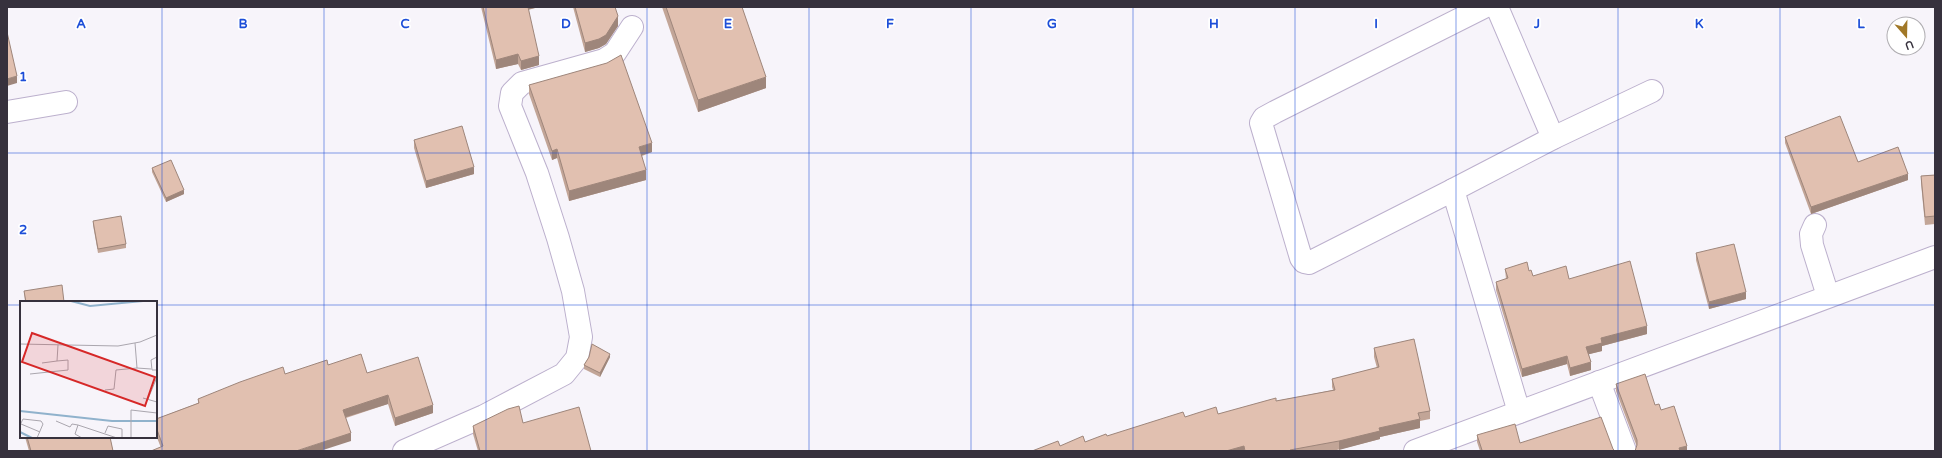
<svg xmlns="http://www.w3.org/2000/svg" width="1942" height="458" font-family="'Varela Round',sans-serif">
<style>
.lines{fill:none;stroke-linecap:round;stroke-linejoin:round}
.street-casing{stroke:#bcb0cd;stroke-width:24}
.street{stroke:#fff;stroke-width:22}
.wall{fill:#c2a597}
.shaded-wall{fill:#9e867b}
.building{fill:#e1c0b0;stroke:#9e867b}
.grid{fill:none;stroke:#1d4ed8;stroke-width:1;stroke-opacity:0.55}
.inset-river{fill:none;stroke:#90b2cc;stroke-width:2}
.inset-road{fill:none;stroke:#aaa6ae;stroke-width:1}
.view{fill:#d62828;fill-opacity:0.15;stroke:#d62828;stroke-width:2}
.inset-edge{fill:none;stroke:#36313d;stroke-width:2}
.grid-label{font-size:13px;text-anchor:middle;font-weight:bold;fill:#1d4ed8;stroke:#fff;stroke-width:3.5;stroke-linejoin:round;paint-order:stroke}
</style>
<rect width="100%" height="100%" fill="#f7f4fa"/>
<g class="lines">
<g class="street-casing">
<g id="street">
<polyline points="1484,7 1275,112 1264,118 1261,123 1301,258 1304,262 1309,263 1453,190 1519,412"/>
<polyline points="1497,7 1553,138"/>
<polyline points="7,112 66,102"/>
<polyline points="1453,190 1553,138 1652,91"/>
<polyline points="1815,225 1811,234 1812,245 1828,296"/>
<polyline points="1599,382 1625,451"/>
<polyline points="404,451 484,416 564,374 577,358 581,337 573,291 558,238 537,173 510,106 512,93 522,83 604,60 615,53 632,27"/>
<polyline points="1415,451 1935,257"/>
</g>
</g>
<use href="#street" class="street"/>
</g>
<g class="wall">
<polygon points="481,7 539,7 528,10 539,65 521,70 518,64 496,69"/>
<polygon points="573,7 615,7 618,26 606,44 599,48 585,52"/>
<polygon points="662,7 742,7 766,88 698,112"/>
<polygon points="529,85 652,152 642,156 646,180 569,201 557,158 552,160 529,94"/>
<polygon points="1785,137 1858,162 1908,180 1811,214 1785,143"/>
<polygon points="414,140 474,174 426,188 414,148"/>
<polygon points="152,168 184,194 166,202 152,172"/>
<polygon points="1935,175 1935,224 1925,225 1921,183 1921,176"/>
<polygon points="93,221 126,244 126,248 98,253 93,225"/>
<polygon points="1696,253 1746,299 1709,309 1696,260"/>
<polygon points="1505,269 1529,271 1533,276 1569,279 1647,334 1602,346 1602,351 1589,354 1591,370 1570,376 1567,364 1522,377 1496,290 1496,282 1506,279"/>
<polygon points="24,291 64,302 25,302"/>
<polygon points="1374,348 1430,411 1430,419 1420,421 1420,428 1380,437 1380,439 1333,451 1032,451 1060,446 1085,442 1107,436 1185,417 1218,414 1276,401 1333,390 1332,387 1332,379 1377,368 1374,357"/>
<polygon points="589,357 610,357 600,377 584,369 584,365"/>
<polygon points="328,365 367,373 433,413 395,426 388,404 346,418 351,441 161,448 156,435 156,419 198,403 198,399 285,374"/>
<polygon points="1616,384 1655,405 1661,410 1687,451 1637,447 1616,391"/>
<polygon points="523,423 591,451 478,451 473,434 473,426"/>
<polygon points="1477,435 1520,443 1613,449 1480,451 1477,442"/>
<polygon points="25,437 110,437 113,451 29,451"/>
</g>
<g class="shaded-wall">
<polygon points="526,7 539,7 526,10"/>
<polygon points="618,16 618,26 606,44 599,48 585,52 585,43"/>
<polygon points="518,54 518,64 496,69 496,60"/>
<polygon points="539,56 539,65 521,70 521,61"/>
<polygon points="17,76 17,83 7,86 7,79"/>
<polygon points="766,77 766,88 698,112 698,100"/>
<polygon points="652,143 652,152 639,156 639,147"/>
<polygon points="557,149 557,158 552,160 552,151"/>
<polygon points="474,167 474,174 426,188 426,181"/>
<polygon points="646,170 646,180 569,201 569,191"/>
<polygon points="1908,174 1908,180 1811,214 1811,207"/>
<polygon points="184,190 184,194 166,202 166,198"/>
<polygon points="1746,292 1746,299 1709,309 1709,302"/>
<polygon points="1647,326 1647,334 1602,346 1602,351 1586,355 1586,347 1601,338"/>
<polygon points="610,354 610,357 600,377 600,373"/>
<polygon points="1567,356 1567,364 1522,377 1522,369"/>
<polygon points="1591,362 1591,370 1570,376 1570,368"/>
<polygon points="388,395 388,404 343,418 343,410"/>
<polygon points="433,405 433,413 395,426 395,418"/>
<polygon points="1420,419 1420,428 1380,437 1380,439 1339,450 1339,441 1379,428"/>
<polygon points="351,433 351,441 320,451 296,451"/>
<polygon points="1244,446 1244,451 1226,451"/>
<polygon points="1687,446 1687,451 1679,451 1679,448"/>
</g>
<g class="building">
<polygon points="483,7 528,7 539,56 521,61 518,54 496,60"/>
<polygon points="575,7 615,7 618,16 606,35 599,39 585,43"/>
<polygon points="666,7 742,7 766,77 698,100"/>
<polygon points="7,32 17,76 7,79"/>
<polygon points="621,55 652,143 639,147 646,170 569,191 557,149 552,151 529,85 607,63"/>
<polygon points="1840,116 1858,162 1898,147 1908,174 1811,207 1785,137"/>
<polygon points="462,126 474,167 426,181 414,140"/>
<polygon points="171,160 184,190 166,198 152,168"/>
<polygon points="1935,175 1935,216 1925,217 1921,176"/>
<polygon points="121,216 126,244 98,249 93,221"/>
<polygon points="1734,244 1746,292 1709,302 1696,253"/>
<polygon points="1630,261 1647,326 1601,338 1602,343 1586,347 1591,362 1570,368 1567,356 1522,369 1496,282 1508,278 1505,269 1527,262 1529,271 1531,270 1533,276 1566,266 1569,279"/>
<polygon points="62,285 64,302 26,302 24,291"/>
<polygon points="1414,339 1430,411 1418,413 1420,419 1379,428 1380,431 1339,441 1290,450 1291,451 1245,451 1244,446 1226,451 1032,451 1058,441 1060,446 1083,436 1085,442 1106,434 1107,436 1183,412 1185,417 1216,407 1218,414 1276,398 1276,401 1335,390 1332,379 1379,367 1374,348"/>
<polygon points="592,344 610,354 600,373 584,365 589,357"/>
<polygon points="361,354 367,373 418,357 433,405 395,418 388,395 343,410 351,433 296,451 151,451 163,446 156,427 156,419 199,403 198,399 240,382 283,367 285,374 327,360 328,365"/>
<polygon points="1645,374 1655,405 1659,404 1661,410 1674,406 1687,446 1679,448 1680,451 1635,451 1637,445 1637,440 1616,384"/>
<polygon points="519,406 523,423 579,407 591,451 480,451 473,426 508,409"/>
<polygon points="1601,417 1613,449 1615,451 1479,451 1482,450 1477,435 1515,424 1520,443"/>
<polygon points="27,437 110,437 113,451 31,451"/>
</g>
<path class="grid" d="M162,7V451M324,7V451M486,7V451M647,7V451M809,7V451M971,7V451M1133,7V451M1295,7V451M1456,7V451M1618,7V451M1780,7V451M7,153H1935M7,305H21M156,305H1935"/>
<g transform="translate(20 301)">
<rect width="137" height="137" fill="#f7f4fa"/>
<path class="inset-river" d="M51,0L70,5L123,0M0,110L92,120H137M0,131L12,137"/>
<path class="inset-road" d="M0,43L98,45L120,41L137,34M137,56L131,59L132,69H137M22,62L37,60M117,67L131,68M10,73L48,69V59L37,60L38,44M85,89L94,88L96,69L117,67L115,42M123,97L137,101M128,98L137,76M36,120L50,126L52,123L58,124M1,123L20,131M0,124L3,118L21,120L23,123L17,137M85,132L88,125L102,128V137M62,137L55,133L58,124L97,137M111,137V109L137,112"/>
<path class="view" d="M12,32L135,76L125,105L2,61Z"/>
<rect width="137" height="137" class="inset-edge"/>
</g>
<g class="grid-label">
<text x="81" y="28">A</text>
<text x="243" y="28">B</text>
<text x="405" y="28">C</text>
<text x="566" y="28">D</text>
<text x="728" y="28">E</text>
<text x="890" y="28">F</text>
<text x="1052" y="28">G</text>
<text x="1214" y="28">H</text>
<text x="1376" y="28">I</text>
<text x="1537" y="28">J</text>
<text x="1699" y="28">K</text>
<text x="1861" y="28">L</text>
<text x="23" y="81">1</text>
<text x="23" y="234">2</text>
</g>
<rect width="1942" height="458" fill="none" stroke="#36313d" stroke-width="16"/>
<g transform="translate(1906 36) rotate(160)"><circle r="19" fill="#ffffff" stroke="#afadb1"/>
<path d="M0-3L7 15L0 10L-7 15Z" fill="#a17827"/>
<text y="-6" font-size="11" font-weight="bold" text-anchor="middle" fill="#36313d">U</text>
</g>
</svg>
